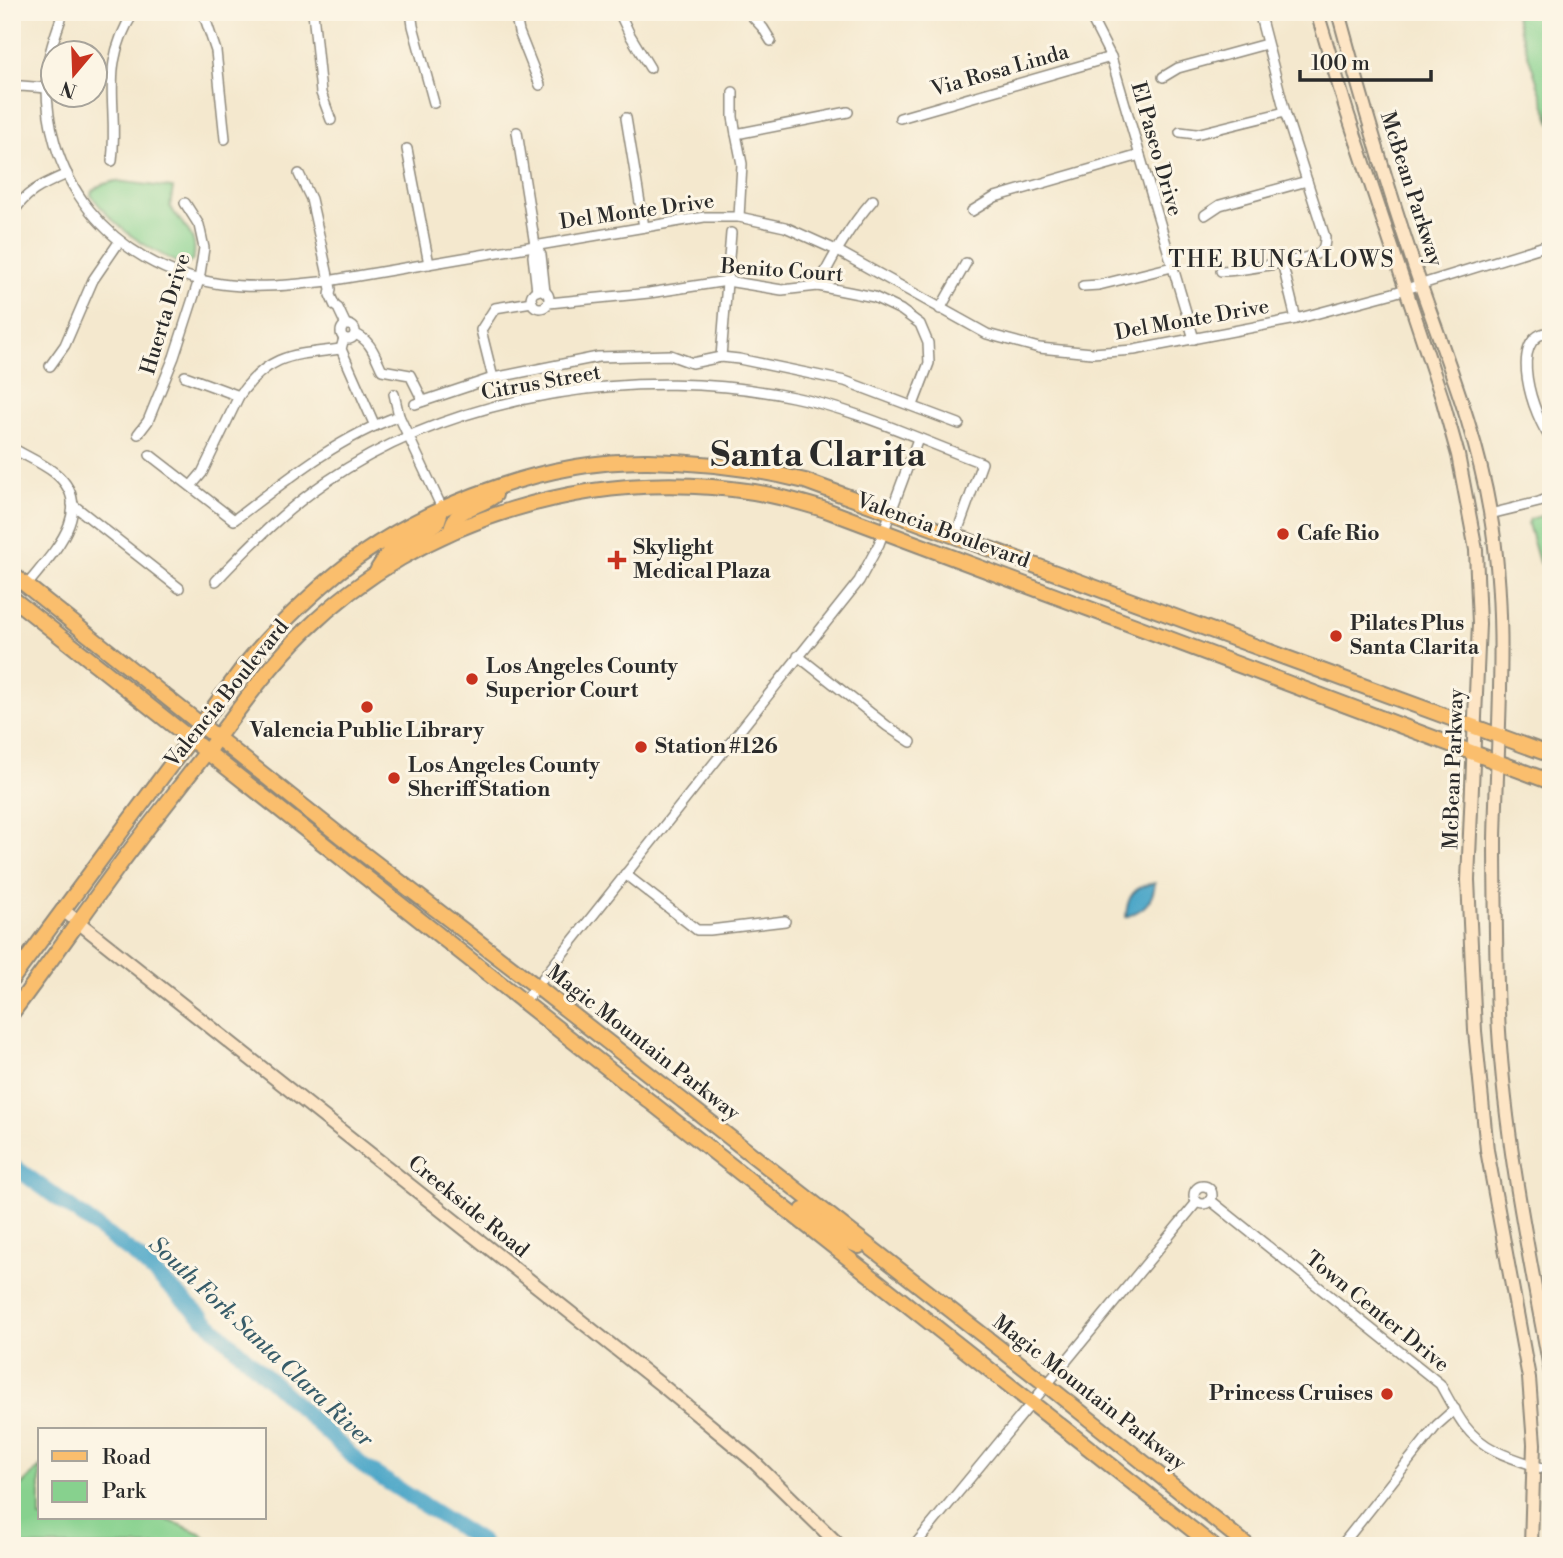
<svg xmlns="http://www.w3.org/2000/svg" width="1563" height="1558" font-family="'Libre Bodoni',serif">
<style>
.green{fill:#87d18e;stroke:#597e5c;stroke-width:2}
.water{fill:#49a5c7;stroke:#3a6879;stroke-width:2}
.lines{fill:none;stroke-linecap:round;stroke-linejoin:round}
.river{stroke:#49a5c7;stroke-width:16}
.street-casing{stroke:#908a7c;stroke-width:12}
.secondary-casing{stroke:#908a7c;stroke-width:16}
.primary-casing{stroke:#908a7c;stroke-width:18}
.street{stroke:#fff;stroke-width:9}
.secondary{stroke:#fde5c5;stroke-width:12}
.primary{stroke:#fabe6d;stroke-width:14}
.poi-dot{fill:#c8321e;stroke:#fcf5e5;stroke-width:2.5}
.labels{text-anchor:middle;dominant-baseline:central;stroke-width:6;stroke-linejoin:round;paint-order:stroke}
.street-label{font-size:21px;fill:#2b2b2b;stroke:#fcf5e5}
.poi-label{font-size:21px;font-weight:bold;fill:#2b2b2b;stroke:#fcf5e5;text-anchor:start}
.neighbourhood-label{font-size:23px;letter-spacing:2px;fill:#2b2b2b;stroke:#fcf5e5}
.water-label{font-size:23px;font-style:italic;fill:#375c69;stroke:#fcf5e5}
.town-label{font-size:35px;font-weight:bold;fill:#2b2b2b;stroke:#fcf5e5}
</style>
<rect width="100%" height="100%" fill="#fcf5e5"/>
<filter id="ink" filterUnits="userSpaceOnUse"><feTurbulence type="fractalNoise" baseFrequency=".0143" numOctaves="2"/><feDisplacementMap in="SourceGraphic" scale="14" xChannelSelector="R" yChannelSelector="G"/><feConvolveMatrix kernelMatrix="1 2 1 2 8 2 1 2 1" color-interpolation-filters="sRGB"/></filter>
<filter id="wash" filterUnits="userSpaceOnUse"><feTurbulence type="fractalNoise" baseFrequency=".00686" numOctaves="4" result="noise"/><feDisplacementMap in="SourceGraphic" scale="28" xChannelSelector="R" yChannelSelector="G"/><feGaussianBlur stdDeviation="1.57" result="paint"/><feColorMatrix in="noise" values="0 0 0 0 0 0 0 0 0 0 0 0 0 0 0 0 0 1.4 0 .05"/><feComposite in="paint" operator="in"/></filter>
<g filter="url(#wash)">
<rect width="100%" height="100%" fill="#f4e8ce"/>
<g class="green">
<polygon points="1514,12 1551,12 1551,124"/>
<path d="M116,181L173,188L170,206C181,226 200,234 193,260L185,266L180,264C142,245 117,230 91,195L92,191L101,185Z"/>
<polygon points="1548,514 1551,515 1551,563 1544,565 1539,562 1528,524 1530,519"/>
<polygon points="40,1467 40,1518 163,1518 200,1533 213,1546 12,1546 12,1495"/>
</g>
<path class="water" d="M1155,883C1153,903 1143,910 1126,917C1127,896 1134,886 1155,883Z"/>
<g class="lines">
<polyline class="river" points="12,1165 135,1255 364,1467 480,1541 484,1546"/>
</g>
</g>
<g filter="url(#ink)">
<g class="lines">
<g class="street-casing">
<g id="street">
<path d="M63,12C58,29 50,47 48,64C37,175 111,268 221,284C257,289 293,285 328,281L704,217H739L785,227L836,250L987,334L1039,348L1092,353L1134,350L1296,319L1393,293L1551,244"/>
<polyline points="203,12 216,51 225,139"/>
<polyline points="313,12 321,93 331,120"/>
<polyline points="411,12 413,26 434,103"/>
<polyline points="515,12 519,32 540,85"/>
<polyline points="619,12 630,35 650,68"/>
<polyline points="748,12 763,28 771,41"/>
<polyline points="1088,12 1111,57 1194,339"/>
<polyline points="1163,77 1178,68 1266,44"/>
<polyline points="12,88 21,86 47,88"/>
<polyline points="733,92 733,117 736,134 848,112"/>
<polyline points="626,118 644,227"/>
<polyline points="900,118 1111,57"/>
<polyline points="517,132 535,245 533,256 537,291"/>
<polyline points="1180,132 1196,134 1285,112"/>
<polyline points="736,134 742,164 739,217"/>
<polyline points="407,149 429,264"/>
<path d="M112,161C119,103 98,68 134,12"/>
<polyline points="299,174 311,199 331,289 330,295 335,306 338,308 346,325"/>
<polyline points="972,211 995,197 1140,155"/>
<path d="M12,215C24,192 44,184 67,174"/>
<polyline points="1205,215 1220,205 1307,181"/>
<polyline points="535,245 541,255 545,292"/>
<polyline points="1282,262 1296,319"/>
<path d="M1221,271C1236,271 1310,260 1320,252C1325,248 1325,242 1325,237L1285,112L1259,12"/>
<path d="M818,286C834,255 849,227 873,200"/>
<polyline points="1083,286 1099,285 1172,267"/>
<circle cx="540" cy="299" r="9"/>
<polyline points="549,303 649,293 727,281 782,290 818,286 874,297 901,310 920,324 928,343 929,363 913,405"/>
<polyline points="940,309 966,263"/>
<circle cx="348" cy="332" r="7"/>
<path d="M1551,332C1505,335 1534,418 1551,439"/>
<path d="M355,334C371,340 375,356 382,370L410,375L423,401"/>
<polyline points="344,338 341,349 375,426"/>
<polyline points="721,357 731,233"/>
<polyline points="50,366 65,345 93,280 119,242"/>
<polyline points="185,376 239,396"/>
<polyline points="493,378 481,330 495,308 532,302"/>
<polyline points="394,394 399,416 442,508"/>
<polyline points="415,404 493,378 598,357 670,355 692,363 721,357 739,359 845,381 959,424"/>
<polyline points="138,434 148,421 174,357 199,280 204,248 199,225 185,203"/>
<path d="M12,448C26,456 42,463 55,473C99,509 50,556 27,585"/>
<path d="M150,455L234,520C285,481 337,438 399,416"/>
<path d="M191,486L202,473L239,396C270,353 293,355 341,349"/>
<polyline points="72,504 179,588"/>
<polyline points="1490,514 1539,502 1551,497"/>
<path d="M216,581C250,545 285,510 326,482C456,393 640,365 793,397C858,410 920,440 982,463L956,535"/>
<polyline points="798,656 887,726 911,742"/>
<polyline points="625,874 697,930 710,930 785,921"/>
<polyline points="524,1002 859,581 879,544 918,439"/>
<circle cx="1203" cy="1195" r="9"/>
<path d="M1210,1200L1440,1384C1448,1398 1456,1414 1465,1426C1486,1454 1520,1460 1551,1471"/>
<polyline points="914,1546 1197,1202"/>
<polyline points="1341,1546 1437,1425 1455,1409"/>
</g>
</g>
<g class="secondary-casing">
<g id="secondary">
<polyline points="1317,12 1347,112 1442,398 1458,455 1476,550 1479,624 1468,880 1475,1031 1487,1150 1529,1378 1534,1444 1531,1546"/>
<path d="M1338,12C1363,104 1390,196 1421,286C1447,361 1477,434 1490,512C1509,621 1497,731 1495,840C1495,888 1496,937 1497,986C1500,1117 1527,1244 1551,1373"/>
<polyline points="63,910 664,1387 752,1460 840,1546"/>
</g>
</g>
<g class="primary-casing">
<g id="primary">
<path d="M451,531C453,507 480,508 495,495"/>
<polyline points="378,569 389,552 437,523 442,508"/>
<polyline points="12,574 348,842 536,986 1048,1386 1248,1546"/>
<polyline points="12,598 1213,1546"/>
<path d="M12,979C71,900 129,820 189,741C208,716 226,690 245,665C268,636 296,609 323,585C405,512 537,460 648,461C701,462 753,468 805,481L1551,755"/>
<path d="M12,1013C48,965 82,916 118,867C146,829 176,792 205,754C237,712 267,668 305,631C422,517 594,466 754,492C779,496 803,503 826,510L1551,782"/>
<polyline points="803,1210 840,1238 859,1246"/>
</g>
</g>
<use href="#street" class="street"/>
<use href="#secondary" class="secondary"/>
<use href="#primary" class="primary"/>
</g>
</g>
<g class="poi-dot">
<circle cx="1283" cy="534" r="7"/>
<path d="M613.5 549.5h7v7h7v7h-7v7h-7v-7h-7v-7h7z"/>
<circle cx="1336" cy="636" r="7"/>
<circle cx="472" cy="679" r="7"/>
<circle cx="367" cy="707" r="7"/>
<circle cx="641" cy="747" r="7"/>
<circle cx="394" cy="778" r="7"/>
<circle cx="1387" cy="1394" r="7"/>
</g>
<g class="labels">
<g class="street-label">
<text transform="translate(1000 71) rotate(-16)">Via Rosa Linda</text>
<text transform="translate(1156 149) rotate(74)">El Paseo Drive</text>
<text transform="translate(1411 189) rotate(72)">McBean Parkway</text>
<text transform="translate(637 212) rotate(-8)">Del Monte Drive</text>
<text transform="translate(782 271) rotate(4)">Benito Court</text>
<text transform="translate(166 314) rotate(-73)">Huerta Drive</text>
<text transform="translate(1192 320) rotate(-10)">Del Monte Drive</text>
<text transform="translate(541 383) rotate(-10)">Citrus Street</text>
<text transform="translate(943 531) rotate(20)">Valencia Boulevard</text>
<text transform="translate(227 694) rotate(-51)">Valencia Boulevard</text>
<text transform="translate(1454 769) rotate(-88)">McBean Parkway</text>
<text transform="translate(643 1043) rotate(38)">Magic Mountain Parkway</text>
<text transform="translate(468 1207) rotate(39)">Creekside Road</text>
<text transform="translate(1377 1312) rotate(39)">Town Center Drive</text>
<text transform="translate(1089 1393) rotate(38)">Magic Mountain Parkway</text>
</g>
<g class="poi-label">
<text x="1297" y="534">Cafe Rio</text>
<text x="633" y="548">Skylight<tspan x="633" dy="24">Medical Plaza</tspan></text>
<text x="1350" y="624">Pilates Plus<tspan x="1350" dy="24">Santa Clarita</tspan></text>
<text x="486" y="667">Los Angeles County<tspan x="486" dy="24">Superior Court</tspan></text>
<text x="367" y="731" text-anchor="middle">Valencia Public Library</text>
<text x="655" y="747">Station #126</text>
<text x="408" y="766">Los Angeles County<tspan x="408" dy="24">Sheriff Station</tspan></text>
<text x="1373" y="1394" text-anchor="end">Princess Cruises</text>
</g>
<g class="neighbourhood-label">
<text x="1282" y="260">THE BUNGALOWS</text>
</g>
<g class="water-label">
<text transform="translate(261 1342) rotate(43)">South Fork Santa Clara River</text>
</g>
<g class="town-label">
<text x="818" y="455">Santa Clarita</text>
</g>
</g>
<rect width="1563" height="1558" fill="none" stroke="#fcf5e5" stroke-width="42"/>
<rect x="38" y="1428" width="228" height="91" fill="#fcf5e5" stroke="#a8a49b" stroke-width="2"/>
<rect x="52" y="1451" width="35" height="10" fill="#fabe6d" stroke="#a8a49b" stroke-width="2"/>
<text x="102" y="1464" font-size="21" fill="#2b2b2b">Road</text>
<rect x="52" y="1481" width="35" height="21" fill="#87d18e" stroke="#a8a49b" stroke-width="2"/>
<text x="102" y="1498" font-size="21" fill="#2b2b2b">Park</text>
<g transform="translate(74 74) rotate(199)"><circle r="33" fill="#fcf5e5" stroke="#a8a49b" stroke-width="2"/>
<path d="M0-5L12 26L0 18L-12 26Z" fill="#c8321e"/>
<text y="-10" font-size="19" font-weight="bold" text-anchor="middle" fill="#2b2b2b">N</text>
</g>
<path d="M1300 70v10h131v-10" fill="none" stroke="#2b2b2b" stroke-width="3.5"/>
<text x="1311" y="70" font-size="21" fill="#2b2b2b" stroke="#fcf5e5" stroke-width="5" paint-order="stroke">100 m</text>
</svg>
